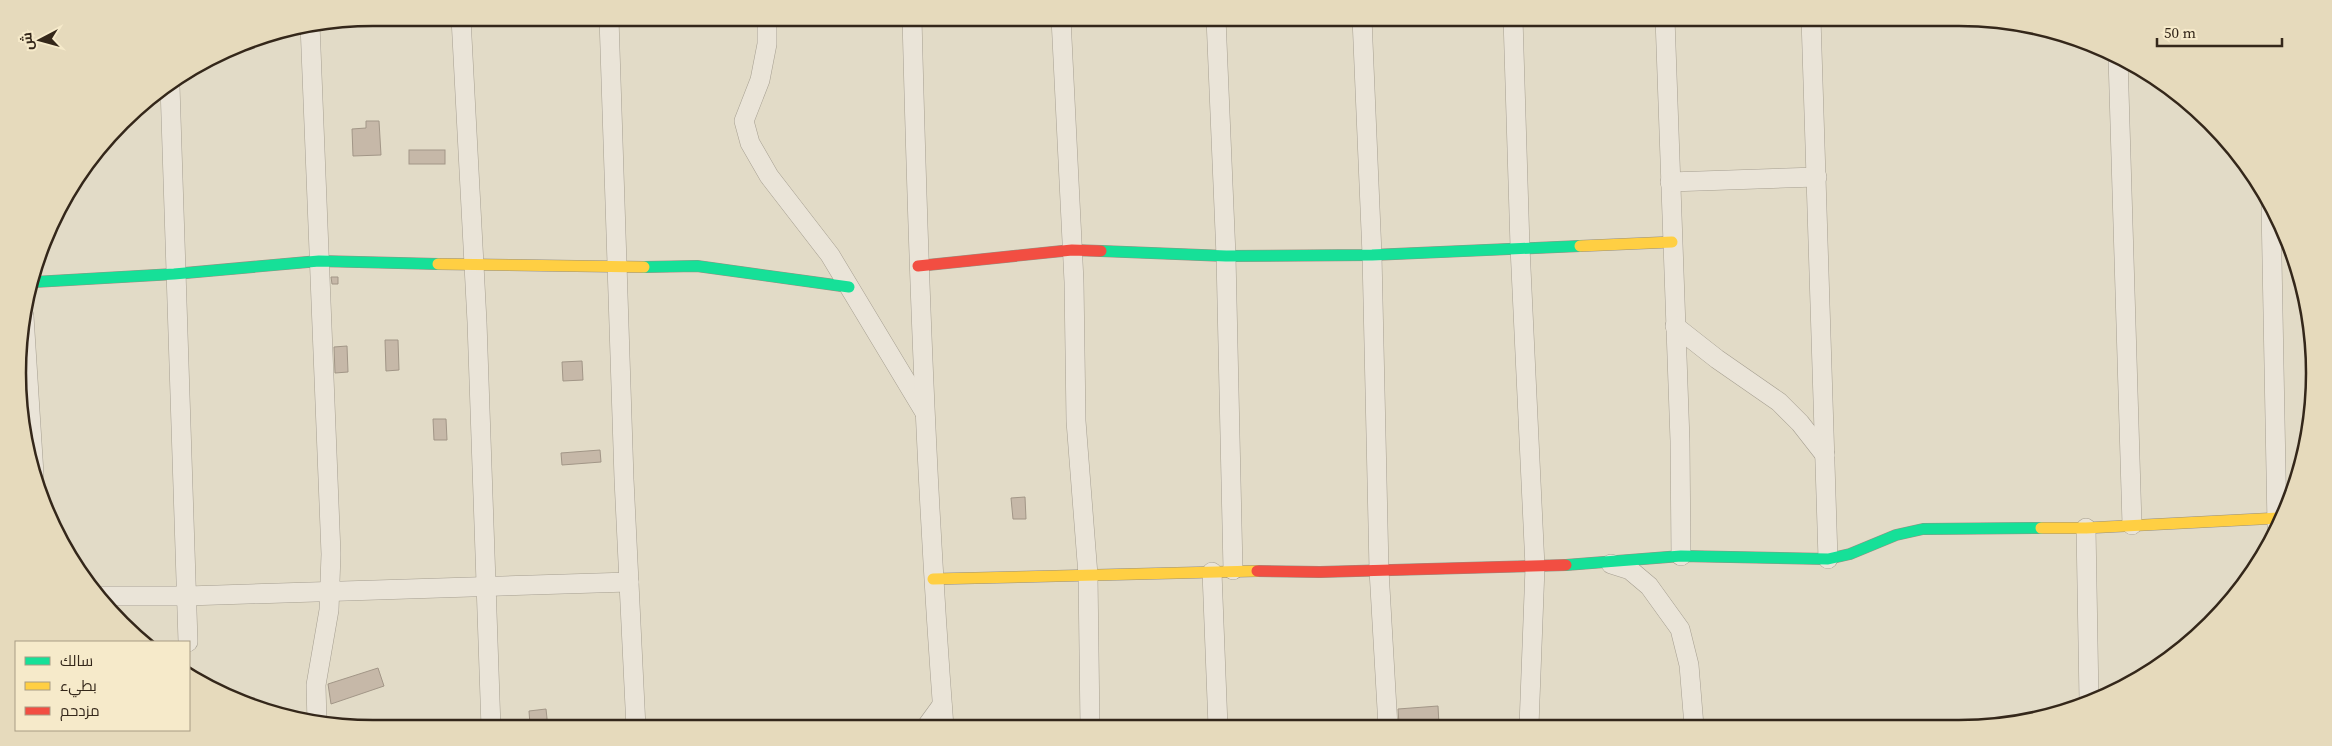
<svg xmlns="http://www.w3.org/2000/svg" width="2332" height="746" font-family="'Source Serif 4',Cairo,serif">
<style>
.building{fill:#c6b8a8;stroke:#a29687}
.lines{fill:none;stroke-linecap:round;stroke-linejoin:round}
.street-casing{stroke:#a69f91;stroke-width:20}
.fast-casing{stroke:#968f81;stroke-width:12}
.slow-casing{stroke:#968f81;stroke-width:12}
.jam-casing{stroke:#968f81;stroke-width:12}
.street{stroke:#eae4d8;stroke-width:19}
.fast{stroke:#16e098;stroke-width:11}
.slow{stroke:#ffcf43;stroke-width:11}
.jam{stroke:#f24e42;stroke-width:11}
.rim{fill:none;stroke:#34271a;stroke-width:2.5}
</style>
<rect width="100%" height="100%" fill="#e2dbc7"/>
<g class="building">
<polygon points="366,121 379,121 381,155 353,156 352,129 366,128"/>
<rect x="409" y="150" width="36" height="14"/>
<polygon points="331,277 338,277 338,284 332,284"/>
<polygon points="385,340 398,340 399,370 386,371"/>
<polygon points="347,346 348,372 335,373 334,347"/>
<polygon points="582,361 583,380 563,381 562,362"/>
<polygon points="433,419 446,419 447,440 434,440"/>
<polygon points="600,450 601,462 562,465 561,453"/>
<polygon points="1025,497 1026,519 1013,519 1011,498"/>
<polygon points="378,668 384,686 331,704 328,684"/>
<polygon points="1438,706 1439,725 1399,724 1398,709"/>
<polygon points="546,709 548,728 536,728 535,725 530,725 529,711"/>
</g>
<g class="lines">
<g class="street-casing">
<g id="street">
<polyline points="461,18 477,322 491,728"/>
<polyline points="609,18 624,479 636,728"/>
<polyline points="767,18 767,44 760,80 744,121 750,143 769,176 830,255 924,411"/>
<path d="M912,18C918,254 926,491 944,727"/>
<polyline points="1061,18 1074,282 1076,421 1088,575 1090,727"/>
<polyline points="1216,18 1226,256 1233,570"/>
<polyline points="1362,18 1372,255 1379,570 1388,727"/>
<polyline points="1513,18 1520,247 1535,567 1529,726"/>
<polyline points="1665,18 1680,441 1681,556"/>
<polyline points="1811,18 1828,559"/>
<polyline points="310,24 331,554 329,610 316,685 317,723"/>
<polyline points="2118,57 2132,525"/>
<polyline points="170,86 188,642"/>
<polyline points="1670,182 1817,177"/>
<polyline points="2271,206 2277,525"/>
<polyline points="24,316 34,474"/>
<polyline points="1675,326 1717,359 1779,402 1800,423 1825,455"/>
<polyline points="2086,528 2089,700"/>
<polyline points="1611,564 1630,570 1649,586 1680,629 1689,665 1694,726"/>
<polyline points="1212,572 1218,727"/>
<polyline points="98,596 187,596 629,582"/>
<polyline points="926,727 942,705"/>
</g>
</g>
<g class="fast-casing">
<g id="fast">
<polyline points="1101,251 1226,256 1372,255 1580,246"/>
<polyline points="644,267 697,266 849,287"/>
<polyline points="34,282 174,274 319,261 438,264"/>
<polyline points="1566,565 1681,556 1828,559 1850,554 1896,535 1923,529 2041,528"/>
</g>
</g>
<g class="slow-casing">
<g id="slow">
<polyline points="1580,246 1672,242"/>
<polyline points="438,264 644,267"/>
<polyline points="2041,528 2086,528 2279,518"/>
<polyline points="933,579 1257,571"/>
</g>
</g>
<g class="jam-casing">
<g id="jam">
<polyline points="918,266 1072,250 1101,251"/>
<polyline points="1257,571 1320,572 1566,565"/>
</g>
</g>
<use href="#street" class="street"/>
<use href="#fast" class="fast"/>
<use href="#slow" class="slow"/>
<use href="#jam" class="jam"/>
</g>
<path d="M0 0H2332V746H0ZM373 26H1959A347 347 0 0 1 2306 373V373A347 347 0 0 1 1959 720H373A347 347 0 0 1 26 373V373A347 347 0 0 1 373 26Z" fill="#e6dabc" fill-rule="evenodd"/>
<path class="rim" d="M373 26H1959A347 347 0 0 1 2306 373V373A347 347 0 0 1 1959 720H373A347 347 0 0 1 26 373V373A347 347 0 0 1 373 26Z"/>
<rect x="15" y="641" width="175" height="90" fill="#f6eaca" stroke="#a89c84"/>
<rect x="25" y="657" width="25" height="8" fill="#16e098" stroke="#a89c84"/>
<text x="60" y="666" font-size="15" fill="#34271a">سالك</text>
<rect x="25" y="682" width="25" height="8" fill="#ffcf43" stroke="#a89c84"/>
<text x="60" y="691" font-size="15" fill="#34271a">بطيء</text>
<rect x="25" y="707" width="25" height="8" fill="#f24e42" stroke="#a89c84"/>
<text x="60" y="716" font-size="15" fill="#34271a">مزدحم</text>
<g transform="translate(40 40) rotate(264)" stroke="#f6eaca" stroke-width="4" paint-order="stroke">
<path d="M0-4L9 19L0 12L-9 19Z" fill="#34271a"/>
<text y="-8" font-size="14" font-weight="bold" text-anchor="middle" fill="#34271a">ش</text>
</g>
<path d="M2157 38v8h125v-8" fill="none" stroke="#34271a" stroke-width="2.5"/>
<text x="2164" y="38" font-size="15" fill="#34271a" stroke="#f6eaca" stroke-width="4" paint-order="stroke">50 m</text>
</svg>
